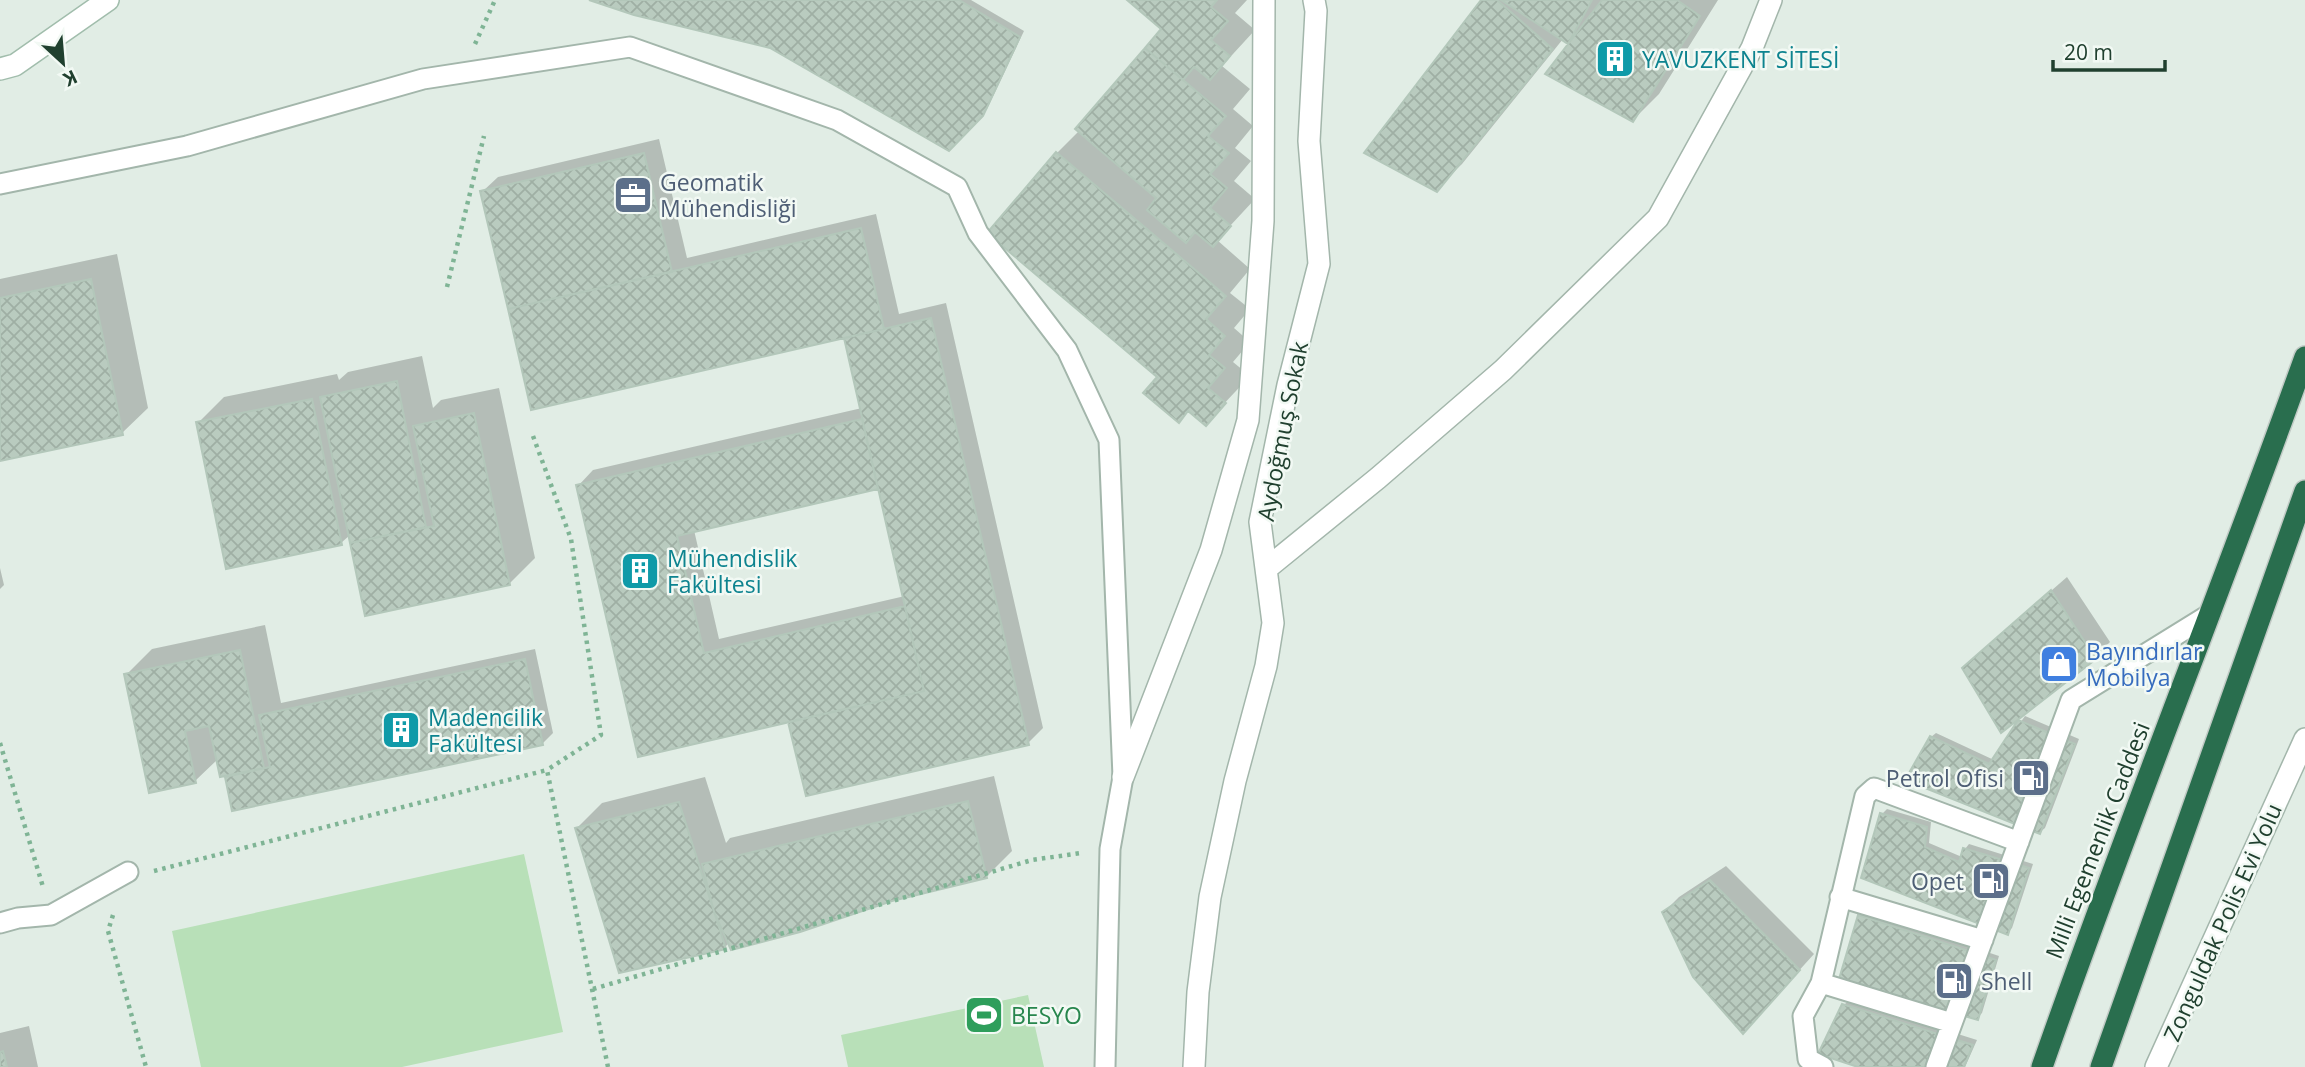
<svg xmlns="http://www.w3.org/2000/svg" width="2305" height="1067" viewBox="0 0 2305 1067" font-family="'Open Sans',sans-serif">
<defs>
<pattern id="building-cross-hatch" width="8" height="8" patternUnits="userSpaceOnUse" patternTransform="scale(1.75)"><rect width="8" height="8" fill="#b9cbbf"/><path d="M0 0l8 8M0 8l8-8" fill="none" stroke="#9fafa4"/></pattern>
</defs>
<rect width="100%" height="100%" fill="#e1ede5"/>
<!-- pitch -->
<path fill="#b8e0b8" d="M524,854L563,1032L402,1067H201L172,931Z
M1028,995L1044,1067H848L841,1035Z"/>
<!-- shadow -->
<path fill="#0003" fill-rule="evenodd" d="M595,0H971L1024,31L987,109L948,148L770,46Z
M1130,0H1247L1235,13L1255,30L1222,66L1250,89L1233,109L1253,126L1235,148L1251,161L1234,181L1255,199L1217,240L1250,269L1230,293L1250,309L1234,328L1250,342L1233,362L1250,376L1205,424L1189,410L1179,421L1159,377L989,233L1057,153L1079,131L1163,29Z
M1483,0H1718L1659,94L1633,120L1571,44L1563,39L1462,164L1436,189Z
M659,139L687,258L876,214L899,314L946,303L1043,728L1028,743L790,720L639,755L578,486L593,470L862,408L845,336L532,408L482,192L498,177ZM880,487L905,596L719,639L694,530Z
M117,254L148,408L122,433L0,459V279Z
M422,356L433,408L441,400L499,388L535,558L509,584L366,614L350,535L341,543L198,423L224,397L337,374L339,380L348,372Z
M0,568L4,585L0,589Z
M2067,577L2110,642L2094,658L1980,653Z
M265,625L281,703L535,649L553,733L542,744L227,777L230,774L218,759L195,781L126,675L152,649Z
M2025,716L2079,739L2045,828L2040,832L1931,737L1936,733L1994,760Z
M994,776L1012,851L986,877L729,943L725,947L577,828L602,803L705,777L726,843L730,838Z
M1887,809L1931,822L1929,843L1962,857L1965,849L1969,844L2033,864L2012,928L2007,933L1882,814Z
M1726,866L1814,954L1758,1016L1664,912L1679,897Z
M1864,911L1999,956L1982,1013L1977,1018L1859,916Z
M1849,1000L1977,1040L1965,1067H1863L1844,1005Z
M29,1026L38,1067H0V1033Z"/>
<!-- building -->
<path fill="url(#building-cross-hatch)" stroke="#b3c7ba" stroke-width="2" d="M589,0H959L1020,37L983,116L949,151L770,48L634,15Z
M1127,0H1217L1211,7L1228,21L1211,40L1230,56L1210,80L1194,67L1183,80L1145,48L1161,29Z
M1481,0H1497L1553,49L1437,192L1364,153Z
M1501,0H1592L1568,44Z
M1602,0H1677L1700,16L1633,122L1545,74Z
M1145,48L1226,116L1208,136L1229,153L1210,174L1227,188L1210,208L1231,226L1213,247L1195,232L1186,243L1147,210L1156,198L1075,129Z
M1056,152L1226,296L1206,319L1225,336L1209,355L1225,368L1208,388L1226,403L1206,426L1188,411L1179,423L1143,393L1157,377L987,233Z
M644,153L672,272L508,309L480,191Z
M861,228L884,329L531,410L508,309Z
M91,279L123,435L0,461V298Z
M931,318L1029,745L806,796L788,722L924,691L844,338Z
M397,381L426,527L350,543L320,397Z
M312,399L342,545L226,569L196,422Z
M474,413L510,585L365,616L350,543L434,526L413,426Z
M862,419L878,489L677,536L704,653L905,606L924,691L638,757L576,485Z
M2051,590L2096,659L2001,733L1962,668Z
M240,650L264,768L220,777L209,726L185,731L196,783L149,793L124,674Z
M525,659L543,745L232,811L225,777L270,767L259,715Z
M2018,720L2075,744L2040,834L1905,780L1930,736L1989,764Z
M968,801L987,878L892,901L800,932L731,950L714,912L702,864Z
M679,802L726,949L619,973L575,828Z
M1880,813L1927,827L1925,847L1959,862L1963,848L2029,868L2008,935L1861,878Z
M1710,880L1800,970L1743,1034L1693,977L1662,912Z
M1858,915L1996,960L1978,1020L1839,979Z
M1842,1004L1973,1045L1964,1067H1858L1818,1054Z
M3,1051L7,1067H0V1052Z"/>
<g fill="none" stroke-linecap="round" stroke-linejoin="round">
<!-- lane casing -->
<g stroke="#a3b6ab" stroke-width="23">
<path id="lane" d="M0,184L187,146L423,79L630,47L837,120L957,187L978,233L1067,350L1109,440L1123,777L1110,849L1105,1067
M1840,897L1983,940
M0,923L18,918L51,915L128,872
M1821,983L1952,1023
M1823,1067L1808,1059L1803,1016L1821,983L1865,796L1874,788L2019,842
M1936,1067L2071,700L2210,614"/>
</g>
<!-- street casing -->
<g stroke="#a3b6ab" stroke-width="24">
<path id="street" d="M1266,569L1378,478L1503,370L1658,218L1752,48L1771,0
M1123,777L1211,550L1248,420L1263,221L1264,0
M1194,1067L1198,992L1210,897L1235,781L1266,666L1273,623L1260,522L1288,385L1319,264L1309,141L1316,11L1314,0
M2156,1067L2305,739"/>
</g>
<!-- secondary casing -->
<g stroke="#a1bdac" stroke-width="24">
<path id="secondary" d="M0,69L15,65L108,0"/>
</g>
<!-- highway casing -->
<g stroke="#c1cac5" stroke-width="24">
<path id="highway" d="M2042,1067C2125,829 2220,594 2305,357
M2101,1067L2305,491"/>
</g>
<!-- path -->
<path stroke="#7fb495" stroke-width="4.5" stroke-dasharray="3.5 5" stroke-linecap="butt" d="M475,44L495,0
M447,287L484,136
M533,436L571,539L601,735L547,770
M0,743L43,887
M154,871L547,770L608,1067
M113,915L108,931L146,1067
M593,989L1032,860L1081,853"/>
<!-- lane -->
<use href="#lane" stroke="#fff" stroke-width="19"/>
<!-- street -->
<use href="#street" stroke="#fff" stroke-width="21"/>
<!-- secondary -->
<use href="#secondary" stroke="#fff" stroke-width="21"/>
<!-- highway -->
<use href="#highway" stroke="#296e4e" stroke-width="21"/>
</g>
<!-- icons -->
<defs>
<g id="building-square" transform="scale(2.0125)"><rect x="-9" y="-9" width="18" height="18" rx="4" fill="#0f9aa8" stroke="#f2f9f4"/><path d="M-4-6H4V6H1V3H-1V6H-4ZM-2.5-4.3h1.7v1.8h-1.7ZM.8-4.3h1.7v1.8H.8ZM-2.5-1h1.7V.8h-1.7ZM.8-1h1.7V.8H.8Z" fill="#fff"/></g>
<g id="office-square" transform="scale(2.0125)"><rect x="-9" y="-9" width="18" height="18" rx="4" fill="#5c6f8a" stroke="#f2f9f4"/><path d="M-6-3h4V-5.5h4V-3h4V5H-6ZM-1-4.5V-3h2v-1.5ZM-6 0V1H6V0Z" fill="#fff"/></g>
<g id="shop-square" transform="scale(2.0125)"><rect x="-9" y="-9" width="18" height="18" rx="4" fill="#3f7fe0" stroke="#f2f9f4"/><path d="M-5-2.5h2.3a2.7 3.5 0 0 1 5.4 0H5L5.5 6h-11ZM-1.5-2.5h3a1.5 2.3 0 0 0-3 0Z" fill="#fff"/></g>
<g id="fuel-square" transform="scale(2.0125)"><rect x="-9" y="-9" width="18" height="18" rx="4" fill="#5c6f8a" stroke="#f2f9f4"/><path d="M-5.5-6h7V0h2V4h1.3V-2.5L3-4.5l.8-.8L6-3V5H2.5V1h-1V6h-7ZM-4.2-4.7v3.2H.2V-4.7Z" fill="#fff"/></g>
<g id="stadium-square" transform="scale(2.0125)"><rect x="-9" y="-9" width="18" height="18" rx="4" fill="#2e9e5b" stroke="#f2f9f4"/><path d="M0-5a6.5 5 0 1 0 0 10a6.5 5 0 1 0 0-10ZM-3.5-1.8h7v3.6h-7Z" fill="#fff"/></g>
</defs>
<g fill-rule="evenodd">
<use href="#building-square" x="1615" y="59"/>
<use href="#office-square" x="633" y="195"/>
<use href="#building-square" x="640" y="571"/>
<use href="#shop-square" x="2059" y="664"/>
<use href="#building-square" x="401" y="730"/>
<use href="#fuel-square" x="2031" y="778"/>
<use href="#fuel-square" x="1991" y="881"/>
<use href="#fuel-square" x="1954" y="981"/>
<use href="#stadium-square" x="984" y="1015"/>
</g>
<g text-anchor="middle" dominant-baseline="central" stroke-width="5" stroke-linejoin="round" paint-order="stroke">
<!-- culture labels -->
<g font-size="23" fill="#0d838f" stroke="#f2f9f4" text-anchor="start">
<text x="1642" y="59">YAVUZKENT SİTESİ</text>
<text x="667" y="558">Mühendislik<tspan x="667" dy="26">Fakültesi</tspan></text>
<text x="428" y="717">Madencilik<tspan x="428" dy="26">Fakültesi</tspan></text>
</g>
<!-- service labels -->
<g font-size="23" fill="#4e5e75" stroke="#f2f9f4" text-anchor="start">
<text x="660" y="182">Geomatik<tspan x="660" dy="26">Mühendisliği</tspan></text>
<text x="2004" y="778" text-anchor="end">Petrol Ofisi</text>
<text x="1964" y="881" text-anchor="end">Opet</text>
<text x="1981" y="981">Shell</text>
</g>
<!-- street labels -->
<g font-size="23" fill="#20402f" stroke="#f2f9f4">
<text transform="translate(1282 431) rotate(-79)">Aydoğmuş Sokak</text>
<text transform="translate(2097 840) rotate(-69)">Milli Egemenlik Caddesi</text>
<text transform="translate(2222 922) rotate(-66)">Zonguldak Polis Evi Yolu</text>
</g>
<!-- shop labels -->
<g font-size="23" fill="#366cbe" stroke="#f2f9f4" text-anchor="start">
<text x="2086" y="651">Bayındırlar<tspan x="2086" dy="26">Mobilya</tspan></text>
</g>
<!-- leisure labels -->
<g font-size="23" fill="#27864d" stroke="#f2f9f4" text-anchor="start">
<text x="1011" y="1015">BESYO</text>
</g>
</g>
<!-- north arrow -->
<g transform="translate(63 63) rotate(154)" stroke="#f2f9f4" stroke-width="5" paint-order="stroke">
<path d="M0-5L12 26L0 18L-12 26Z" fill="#20402f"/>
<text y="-10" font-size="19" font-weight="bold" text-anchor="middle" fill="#20402f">K</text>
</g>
<!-- scale -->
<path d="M2053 60v10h112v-10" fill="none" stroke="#20402f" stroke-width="3.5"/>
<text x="2064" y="60" font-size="21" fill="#20402f" stroke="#f2f9f4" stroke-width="5" paint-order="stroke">20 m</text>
</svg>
